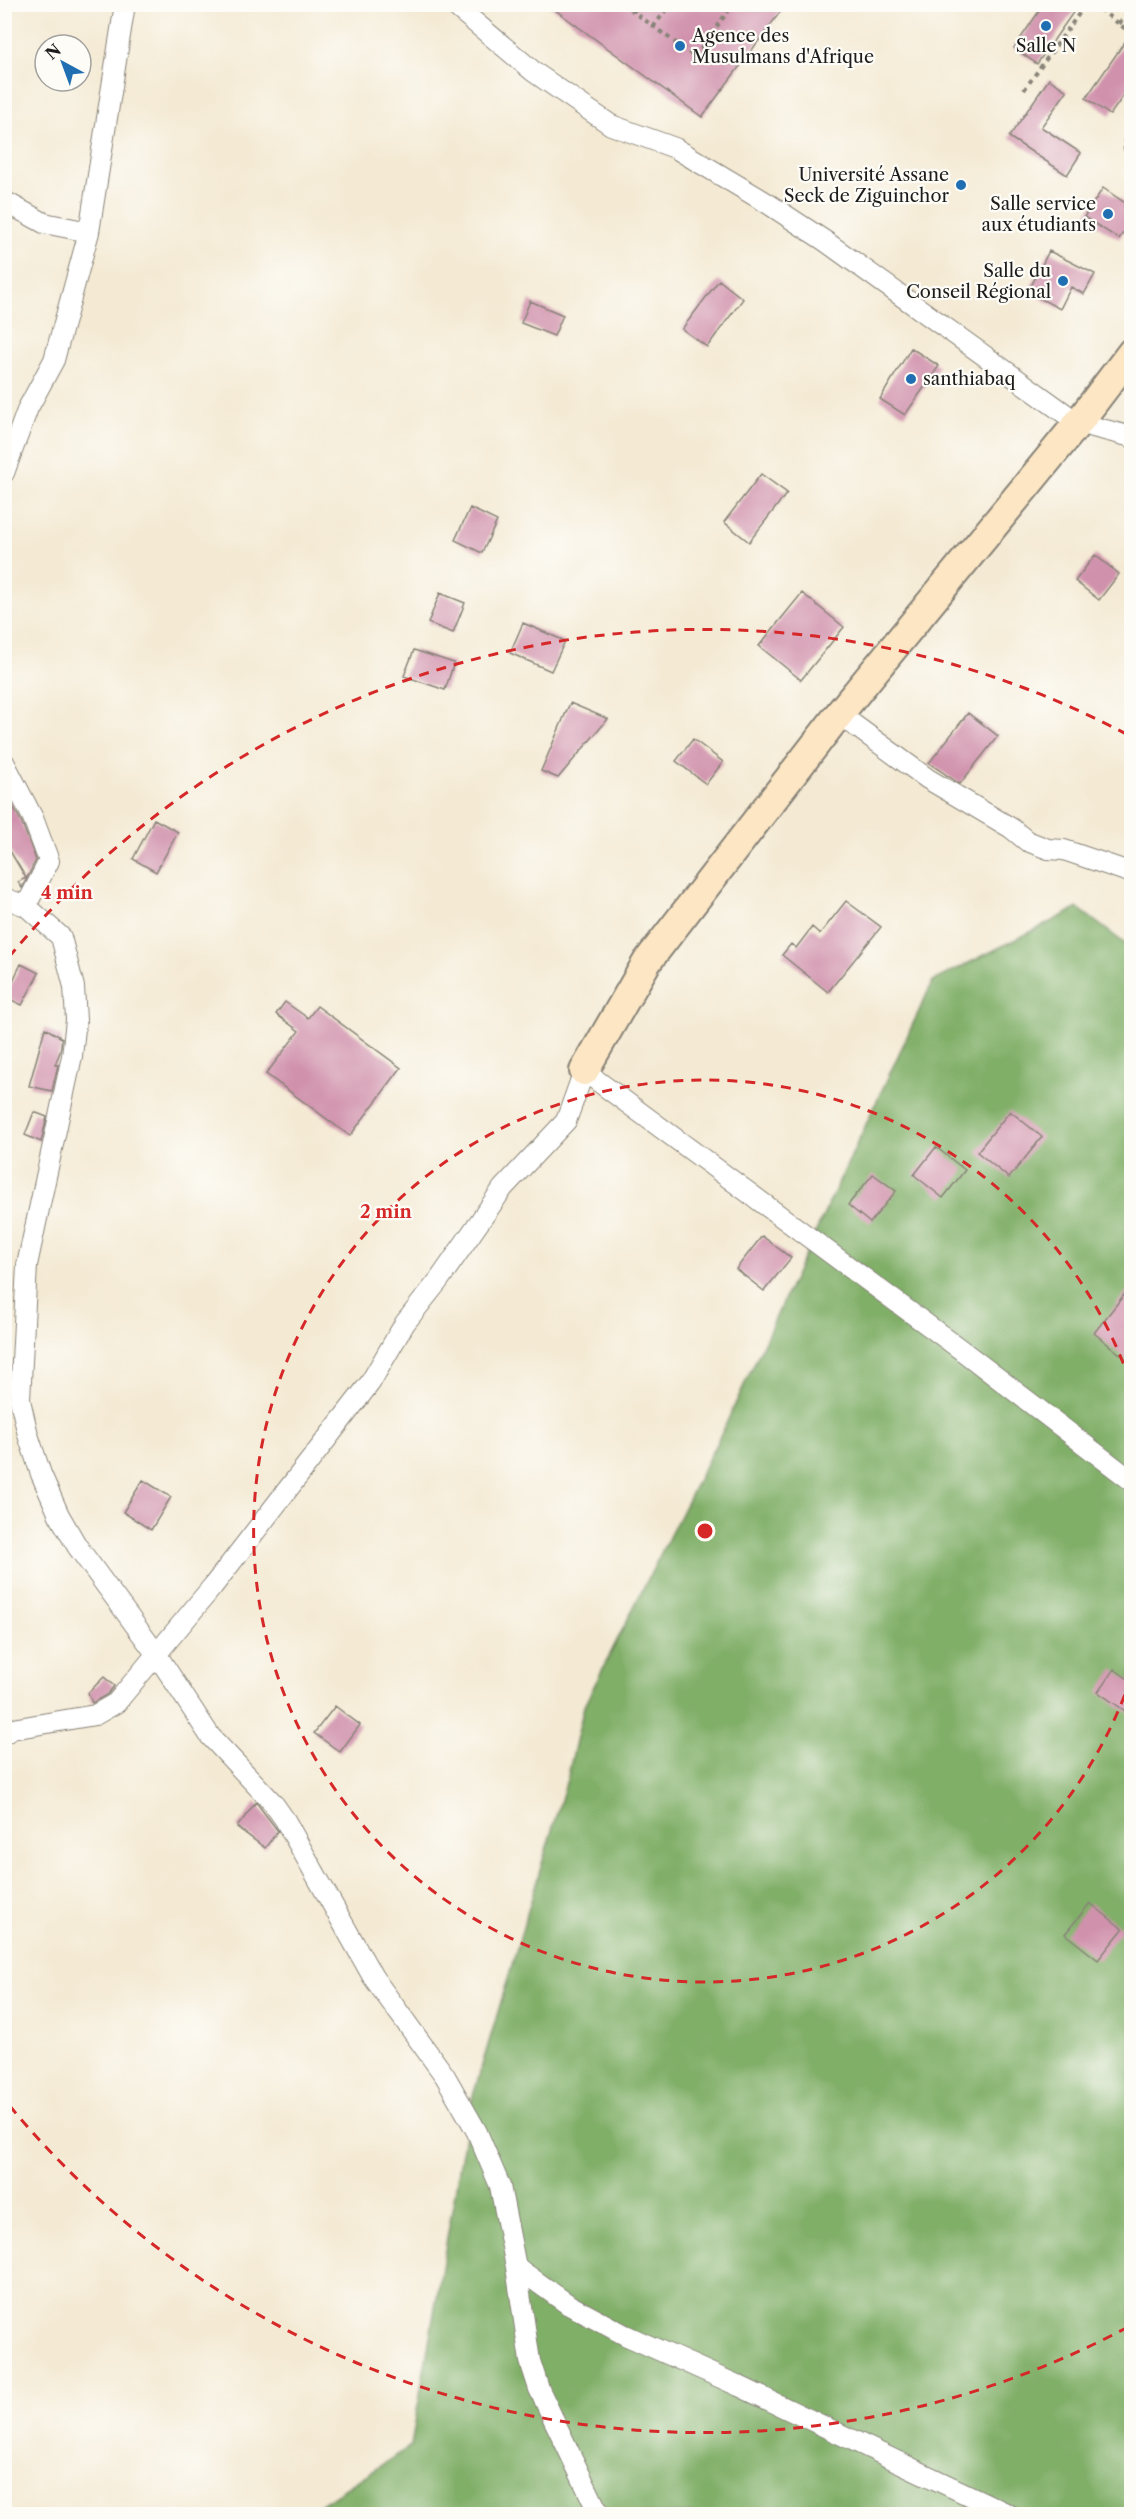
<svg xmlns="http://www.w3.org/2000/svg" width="1136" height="2519" viewBox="0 0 1136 2519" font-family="'Libre Caslon Text',serif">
<rect width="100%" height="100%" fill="#fdfcf7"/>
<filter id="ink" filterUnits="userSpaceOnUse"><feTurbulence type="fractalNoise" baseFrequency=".0167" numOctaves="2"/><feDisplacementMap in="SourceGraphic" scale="12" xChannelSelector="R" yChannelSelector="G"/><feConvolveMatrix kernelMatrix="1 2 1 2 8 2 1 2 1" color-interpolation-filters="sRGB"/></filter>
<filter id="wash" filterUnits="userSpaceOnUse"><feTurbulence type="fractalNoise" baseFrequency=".008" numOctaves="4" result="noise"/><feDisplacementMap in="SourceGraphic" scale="24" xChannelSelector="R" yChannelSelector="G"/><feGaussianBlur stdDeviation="1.35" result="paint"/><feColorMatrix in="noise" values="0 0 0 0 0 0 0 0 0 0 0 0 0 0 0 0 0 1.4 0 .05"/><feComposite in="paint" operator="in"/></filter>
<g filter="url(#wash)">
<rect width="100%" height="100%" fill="#f4ead4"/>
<!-- forest -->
<path fill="#80af68" stroke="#4e6642" stroke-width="1.5" d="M1078,908L1132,949L1131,2514H306L411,2446L470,2106L568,1776L584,1706L725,1426L933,981Z"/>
<g id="blocks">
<!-- building -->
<path fill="#d091ac" d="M547,4H786L702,117Z
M1044,4H1079L1037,64L1014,48Z
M1131,33V85L1110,115L1086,98Z
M1049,79L1067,91L1041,127L1081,153L1067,175L1009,137Z
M1103,188L1131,207V221L1119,239L1084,217Z
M1049,251L1095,274L1084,294L1071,287L1060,309L1028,292Z
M719,280L743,299L707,347L682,329Z
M530,301L563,315L554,336L521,323Z
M911,348L939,366L905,415L880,399Z
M761,474L787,493L749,542L724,522Z
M470,508L497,521L482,553L455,540Z
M1095,555L1119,574L1099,600L1075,581Z
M440,593L465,603L453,633L428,623Z
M802,593L844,627L801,680L759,646Z
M523,623L565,641L551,671L510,653Z
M414,650L454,663L445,690L404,676Z
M570,703L608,719L558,778L541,771Z
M968,713L998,736L960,784L929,763Z
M693,739L723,762L706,784L676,761Z
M10,801L22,823L36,860L22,888L18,882L26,878L4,841V805Z
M154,819L178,832L156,872L133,859Z
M846,901L881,927L828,992L782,955L791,944L796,948L812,927L820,934Z
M21,964L39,973L22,1005L5,997Z
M285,1002L308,1018L317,1006L401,1068L350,1136L266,1074L299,1031L276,1014Z
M45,1028L62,1038L60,1052L55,1065H58L52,1091L29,1086Z
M1010,1111L1042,1137L1009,1178L977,1152Z
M34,1112L47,1117L41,1142L25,1135Z
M936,1147L965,1170L943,1198L914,1175Z
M873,1174L896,1191L870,1223L848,1205Z
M762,1236L791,1258L764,1291L736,1269Z
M1131,1286V1363L1094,1333Z
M143,1480L171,1497L151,1530L123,1512Z
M1114,1669L1131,1681V1715L1098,1692Z
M104,1677L114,1686L108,1694L92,1703L88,1693Z
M335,1706L360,1725L340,1752L314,1733Z
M256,1802L278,1831L265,1848L237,1827Z
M1090,1903L1123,1929L1098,1960L1065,1934Z"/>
</g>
</g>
<g filter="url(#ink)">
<use href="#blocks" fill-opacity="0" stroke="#888378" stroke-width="1.5"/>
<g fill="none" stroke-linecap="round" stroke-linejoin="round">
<!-- street casing -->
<g stroke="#888378" stroke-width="22">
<path id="street" d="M453,4L534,72L586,108L611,125L675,148L767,203L825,241L1078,423L1132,437
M4,201L44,223L89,232
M4,473L28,408L54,360L89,232L125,4
M839,714L928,779L1011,828L1027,841L1048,849L1064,850L1132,873
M4,762L33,818L49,861L26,906L61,937L74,987L76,1020L72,1056L27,1265L20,1400L28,1435L41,1474L59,1515L77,1546L157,1655L210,1736L273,1803L285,1820L373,1977L445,2076L477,2132L500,2186L516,2267L530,2361L539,2389L599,2514
M4,898L26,906
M4,1734L12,1729L95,1715L116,1703L213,1586L370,1383L405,1323L439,1280L503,1188L566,1121L584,1071L960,1349L1132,1481
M516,2267L569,2305L625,2335L739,2386L1008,2514"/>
</g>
<!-- secondary casing -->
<g stroke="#888378" stroke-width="32">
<path id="secondary" d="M584,1071L647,962L839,714L1078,423L1132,352"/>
</g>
<!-- path -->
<path stroke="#888378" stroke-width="4" stroke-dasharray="4.5 4.5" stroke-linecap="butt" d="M623,4L695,57L733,4
M1093,4L1132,34
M633,12L639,4
M1119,24L1132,8
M653,27L671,4
M1024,90L1086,4
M1132,121L1124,145L1132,176"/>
<!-- street -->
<use href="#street" stroke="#fff" stroke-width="20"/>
<!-- secondary -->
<use href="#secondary" stroke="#fce6c4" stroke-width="28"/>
</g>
</g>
<!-- distance rings -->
<g fill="none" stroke="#d62828" stroke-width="3" stroke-dasharray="10 8">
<path d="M1131 1678A451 451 0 1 1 1131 1384"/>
<path d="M1128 2327A902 902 0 0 1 9 2105M9 957A902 902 0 0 1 1128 735"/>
</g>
<!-- markers -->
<g fill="#1f6fb2" stroke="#fdfcf7" stroke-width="2">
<circle cx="1046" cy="26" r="6"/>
<circle cx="680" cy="46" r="6"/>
<circle cx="961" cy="185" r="6"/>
<circle cx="1108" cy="214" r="6"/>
<circle cx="1063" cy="281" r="6"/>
<circle cx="911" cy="379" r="6"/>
</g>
<g text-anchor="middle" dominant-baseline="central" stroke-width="4.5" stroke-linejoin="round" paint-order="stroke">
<!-- poi labels -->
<g font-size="18" fill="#1c1c1c" stroke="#fdfcf7" text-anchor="end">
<text x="692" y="36" text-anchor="start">Agence des<tspan x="692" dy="21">Musulmans d'Afrique</tspan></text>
<text x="1046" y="46" text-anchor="middle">Salle N</text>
<text x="949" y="175">Université Assane<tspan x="949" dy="21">Seck de Ziguinchor</tspan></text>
<text x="1096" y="204">Salle service<tspan x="1096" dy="21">aux étudiants</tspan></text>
<text x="1051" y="271">Salle du<tspan x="1051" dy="21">Conseil Régional</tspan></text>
<text x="923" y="379" text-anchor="start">santhiabaq</text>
</g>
</g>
<circle cx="705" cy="1531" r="9" fill="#d62828" stroke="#fdfcf7" stroke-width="3"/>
<g font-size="18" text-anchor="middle" font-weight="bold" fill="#d62828" stroke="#fdfcf7" stroke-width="4.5" stroke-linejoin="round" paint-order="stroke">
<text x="67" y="899">4 min</text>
<text x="386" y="1218">2 min</text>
</g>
<!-- margin -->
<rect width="1136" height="2519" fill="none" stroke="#fdfcf7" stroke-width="24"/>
<!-- north arrow -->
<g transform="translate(63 63) rotate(319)"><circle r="28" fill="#fdfcf7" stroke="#a3a29f" stroke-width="1.5"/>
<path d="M0-4.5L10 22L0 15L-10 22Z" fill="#1f6fb2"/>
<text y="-9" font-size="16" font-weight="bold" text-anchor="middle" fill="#1c1c1c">N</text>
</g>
</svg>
